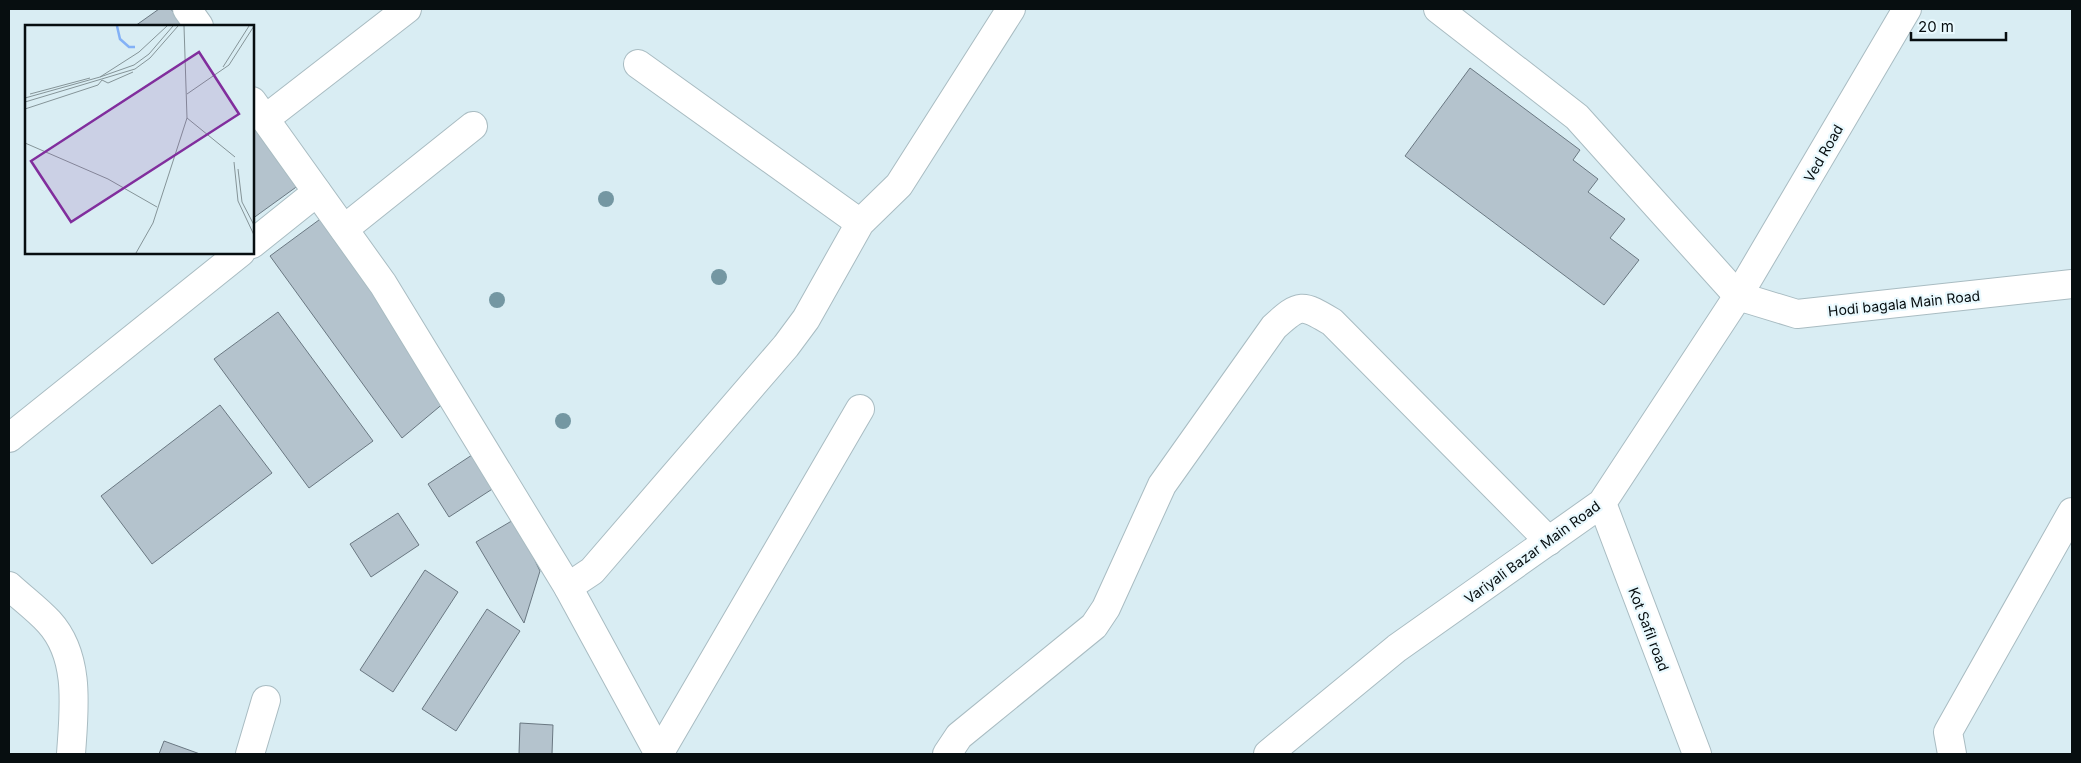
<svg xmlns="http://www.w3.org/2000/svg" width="2081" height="763" viewBox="0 0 2081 763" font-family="Inter,sans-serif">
<rect width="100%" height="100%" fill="#d9edf3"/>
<!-- building -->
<path fill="#b4c3cd" stroke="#6a7882" d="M159,9H171L184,26H135Z
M1470,68L1580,150L1573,160L1598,179L1588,192L1625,219L1610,238L1639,260L1604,305L1405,156Z
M252,121L299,185L252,219Z
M323,217L445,402L402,438L270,256Z
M278,312L373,441L309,488L214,359Z
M220,405L272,473L152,564L101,496Z
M475,453L497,486L449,517L428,484Z
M398,513L419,545L371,577L350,544Z
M515,519L540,571L524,623L476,542Z
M425,570L458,592L393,692L360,670Z
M487,609L520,631L456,731L422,709Z
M520,723L553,725L552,754H519Z
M164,741L200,754H159Z"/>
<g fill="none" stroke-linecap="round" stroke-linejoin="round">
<!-- street casing -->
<g stroke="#a9bcc2" stroke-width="30">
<path id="street" d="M1438,9L1577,117L1738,296
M638,64L860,223
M265,119L407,9
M344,229L473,126
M252,244L317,192
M9,438L241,252
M9,586C22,598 37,609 49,622C81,657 74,710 71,754
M568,587L592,571L786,346L806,319L860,223L899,185L1011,9
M250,754L266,700
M659,754L860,409
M947,754L959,736L1094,626L1106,608L1162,485L1274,327C1300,303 1302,304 1332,322L1549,541
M1952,754L1948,732L2072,512"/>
</g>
<!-- secondary casing -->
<g stroke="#a9bcc2" stroke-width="30">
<path id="secondary" d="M187,9L199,26
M252,101L383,284L568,587L659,754
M1738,296L1797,314L2072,284
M1602,503L1697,754
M1268,754L1397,648L1602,503L1738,296L1907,9"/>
</g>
<!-- street -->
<use href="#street" stroke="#fff" stroke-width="28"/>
<!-- secondary -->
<use href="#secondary" stroke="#fff" stroke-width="28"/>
</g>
<!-- trees -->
<g fill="#7497a2">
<circle cx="606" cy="199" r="8"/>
<circle cx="719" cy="277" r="8"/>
<circle cx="497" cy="300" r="8"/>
<circle cx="563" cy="421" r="8"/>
</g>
<g text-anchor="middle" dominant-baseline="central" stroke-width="4.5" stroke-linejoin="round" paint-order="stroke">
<!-- street labels -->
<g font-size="14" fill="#070e10" stroke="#e9f9fe">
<text transform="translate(1823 153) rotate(-60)">Ved Road</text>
<text transform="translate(1904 303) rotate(-6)">Hodi bagala Main Road</text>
<text transform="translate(1532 552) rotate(-36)">Variyali Bazar Main Road</text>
<text transform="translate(1649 629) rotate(69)">Kot Safil road</text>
</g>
</g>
<!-- overview -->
<g transform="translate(25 25)">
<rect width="229" height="229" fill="#d9edf3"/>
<path fill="none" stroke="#83b1f6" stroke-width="2.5" d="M92,1L95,14L104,22H110"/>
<path fill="none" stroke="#859498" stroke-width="1" d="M198,42L224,1M75,52L109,40L124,29L148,1M77,55L83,58L108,47M5,69L65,53M162,69L204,40L229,1M0,73L75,52L114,27L142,1M0,77L110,44L125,33L153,1M0,84L73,60L77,55M162,93L210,132M0,118L83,154L132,182M209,137L213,176L229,210M213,144L217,177L229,200M111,228L128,198L162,93L159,1"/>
<path fill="#812e9d" fill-opacity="0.15" stroke="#812e9d" stroke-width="2.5" d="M174,27L214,89L46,197L6,136Z"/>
<rect width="229" height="229" fill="none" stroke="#070e10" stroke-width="2.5"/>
</g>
<!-- border -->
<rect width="2081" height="763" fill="none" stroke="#070e10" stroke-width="20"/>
<!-- scale -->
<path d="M1911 32v8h95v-8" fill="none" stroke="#070e10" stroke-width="2.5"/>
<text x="1918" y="32" font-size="15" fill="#070e10" stroke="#e9f9fe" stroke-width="4" paint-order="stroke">20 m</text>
</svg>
